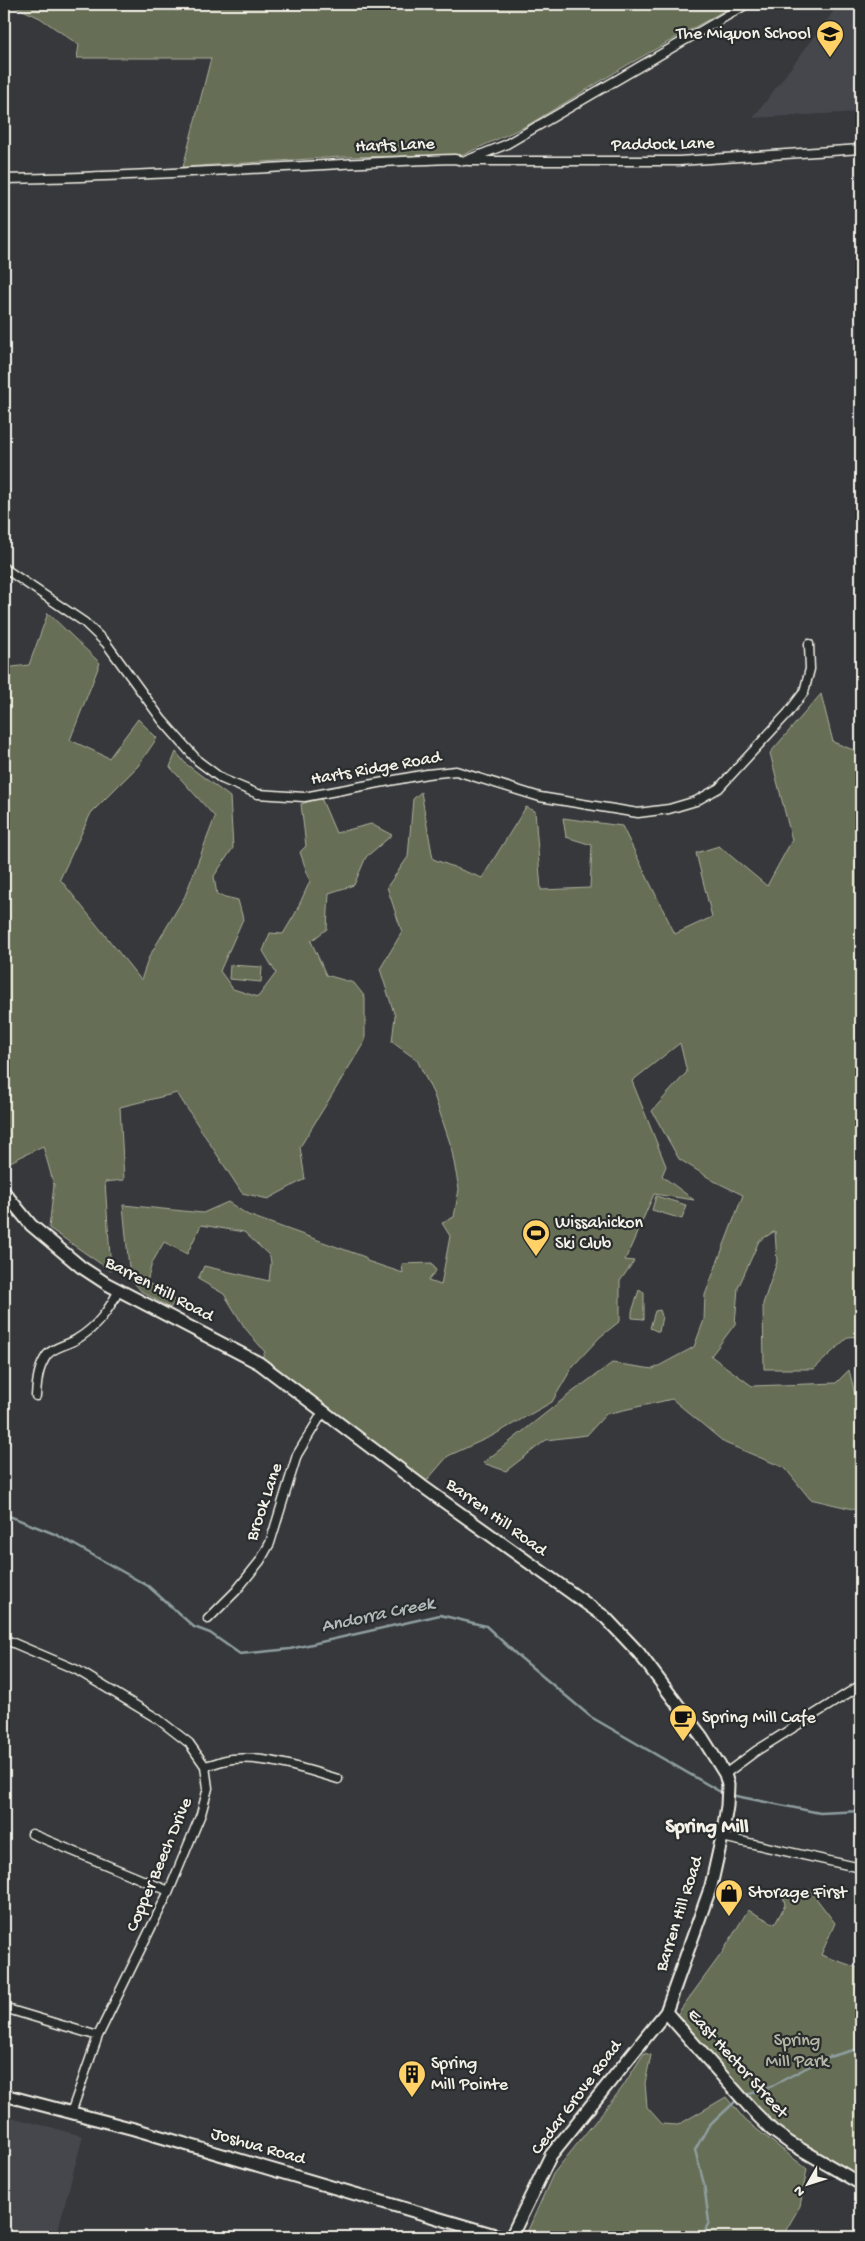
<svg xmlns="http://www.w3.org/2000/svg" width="865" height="2241" viewBox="0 0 865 2241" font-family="'Gochi Hand',sans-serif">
<rect width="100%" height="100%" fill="#36383c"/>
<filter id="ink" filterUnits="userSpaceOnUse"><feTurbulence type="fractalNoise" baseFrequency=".02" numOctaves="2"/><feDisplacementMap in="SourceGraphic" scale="10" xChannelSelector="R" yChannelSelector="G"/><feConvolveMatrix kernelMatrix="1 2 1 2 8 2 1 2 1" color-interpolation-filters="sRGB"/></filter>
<g filter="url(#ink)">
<!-- built -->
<path fill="#45464d" d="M839,4H861V112L753,118Z
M4,2115L83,2136L56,2237H4Z"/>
<!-- green -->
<path fill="#666e54" stroke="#adb09e" d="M10,4H736L629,64L528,125L463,155L341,157L183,167L211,58H77L79,45L40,18Z
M48,613L100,663L70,740L109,758L138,719L157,738L138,766L91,813L60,879L141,980L149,957L185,896L215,817L170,767L176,752L186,764L230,797L233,848L214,876L217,895L238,900L243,919L220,971L233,989L258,997L276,973L263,951L270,933L283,934L295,914L310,881L300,852L306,846L301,804L321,798L336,833L371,824L392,835L366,857L354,885L329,893L327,929L311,941L326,975L354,983L365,997V1041L300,1147L305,1179L268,1199L242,1193L177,1093L120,1107L124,1180L105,1182L111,1271L49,1228L54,1185L43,1146L4,1165V1044L8,1013L4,1006V668L29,665Z
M821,694L833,742L861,753V1336L848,1337L814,1369H764L763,1304L777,1262L775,1231L759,1241L738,1288L735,1324L711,1356L752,1386L836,1383L849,1370L861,1418V1467L857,1510L810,1499L785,1468L725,1443L672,1399L606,1414L587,1435L546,1440L506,1471L483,1463L571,1393L612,1363L653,1369L694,1347L704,1320L705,1295L743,1195L714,1181L679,1159L652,1111L687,1072L680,1043L632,1081L666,1166L662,1176L694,1200L654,1194L625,1260L634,1261L620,1281V1321L600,1337L573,1366L552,1402L492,1436L448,1456L422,1486L283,1377L262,1357L265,1352L245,1328L224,1294L198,1279L204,1266L269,1281L271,1263L270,1256L244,1232L201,1225L187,1254L164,1242L152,1263L147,1282L176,1301L170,1308L141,1291L130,1278L123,1205L203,1213L228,1202L248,1215L365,1257L367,1261L403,1273L402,1264L432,1263L436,1271L428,1281L441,1285L450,1236L442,1223L454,1217L459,1189L451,1146L434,1095L417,1060L392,1042L395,1016L380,969L402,932L387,887L408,857L413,799L421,792L433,859L482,878L526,807L535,811L541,890L590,888L592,845L566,837L563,818L622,826L675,934L712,917L696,853L719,846L767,886L792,840L770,753Z
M230,965L262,967L261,982L229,979Z
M656,1196L686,1205L682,1219L652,1210Z
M639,1290L644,1293V1319L632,1318V1312Z
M660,1310L662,1316L659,1332L650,1328L655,1311Z
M809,1889L835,1923L821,1955L861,1969V2177L842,2173L790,2143L673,2020L722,1953L748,1910L775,1924L785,1905L783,1895Z
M644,2053L651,2055L645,2083L647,2107L662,2124L678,2125L726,2097L745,2120L807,2169L800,2206L782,2237H525L553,2174L622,2088Z"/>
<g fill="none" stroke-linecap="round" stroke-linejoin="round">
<!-- stream -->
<path stroke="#8f9ea0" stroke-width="2.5" d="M4,1514L57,1535L148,1586L194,1627L210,1633L240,1654L290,1649L440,1615L486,1626L516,1654L591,1717L724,1794
M731,1795L820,1813L861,1811
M744,2096L772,2086L825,2058L861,2048
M702,2237L709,2222L704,2184L695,2150L708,2127L739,2098"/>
<!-- street casing -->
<g stroke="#f4f1e8" stroke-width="11">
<path id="street" d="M469,161H679L861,149
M4,179C154,177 304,164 454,159L465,161L505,145L747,4
M4,568L84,622L106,643L162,720L198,761L222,779L258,794L304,797L427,774L456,771L540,797L638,813L669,809L696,801L719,788L788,713L804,692L810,669L809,644
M36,1396C37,1381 38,1368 47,1355C53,1347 68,1345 77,1339C97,1327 108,1311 119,1290
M208,1619L236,1591L260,1561L270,1543L297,1455L323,1412
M4,1639L77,1670L158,1719L189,1743L205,1766L208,1788L201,1814L169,1891L98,2036L71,2113
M205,1766C214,1764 223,1760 232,1759C268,1756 304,1769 338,1779
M725,1774L756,1751L861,1685
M32,1834L169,1891
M722,1837L861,1868
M4,2008L98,2036"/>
</g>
<!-- secondary casing -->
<g stroke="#f4f1e8" stroke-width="15">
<path id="secondary" d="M4,1192L31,1225L81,1267L107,1284L259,1363L422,1486L605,1617L639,1653L702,1737L725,1774L728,1785L727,1806L722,1837L711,1886L666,2012L551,2155L511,2237
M666,2012L754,2112L772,2130L790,2143L861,2184
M4,2095L134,2129L502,2237"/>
</g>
<!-- street -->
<use href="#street" stroke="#2a2d2e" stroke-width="8"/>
<!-- secondary -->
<use href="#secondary" stroke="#2a2d2e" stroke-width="11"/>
</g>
</g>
<!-- icons -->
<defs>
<g id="school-pin" transform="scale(1.4375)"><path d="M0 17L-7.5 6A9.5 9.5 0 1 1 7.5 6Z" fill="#ffd166" stroke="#2a2d2e"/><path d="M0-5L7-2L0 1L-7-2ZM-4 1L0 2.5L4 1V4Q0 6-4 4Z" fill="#111"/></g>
<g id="stadium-pin" transform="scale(1.4375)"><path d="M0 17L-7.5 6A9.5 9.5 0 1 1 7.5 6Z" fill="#ffd166" stroke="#2a2d2e"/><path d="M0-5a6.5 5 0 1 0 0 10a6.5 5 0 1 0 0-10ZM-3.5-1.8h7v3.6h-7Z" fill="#111"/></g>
<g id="cafe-pin" transform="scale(1.4375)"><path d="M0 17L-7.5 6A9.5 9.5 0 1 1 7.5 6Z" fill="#ffd166" stroke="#2a2d2e"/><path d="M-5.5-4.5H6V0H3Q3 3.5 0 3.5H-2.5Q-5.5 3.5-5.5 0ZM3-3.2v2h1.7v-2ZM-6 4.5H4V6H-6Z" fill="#111"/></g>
<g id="shop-pin" transform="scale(1.4375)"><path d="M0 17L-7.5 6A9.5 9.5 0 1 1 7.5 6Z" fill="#ffd166" stroke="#2a2d2e"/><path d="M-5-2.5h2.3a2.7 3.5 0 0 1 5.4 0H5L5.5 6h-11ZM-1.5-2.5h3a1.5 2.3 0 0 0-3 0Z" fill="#111"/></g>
<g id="building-pin" transform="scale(1.4375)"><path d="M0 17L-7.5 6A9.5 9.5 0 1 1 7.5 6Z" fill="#ffd166" stroke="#2a2d2e"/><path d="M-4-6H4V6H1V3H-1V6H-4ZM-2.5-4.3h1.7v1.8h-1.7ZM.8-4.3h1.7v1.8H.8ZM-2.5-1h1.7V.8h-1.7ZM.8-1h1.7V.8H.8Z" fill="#111"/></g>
</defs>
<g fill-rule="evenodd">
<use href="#school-pin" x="830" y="34"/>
<use href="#stadium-pin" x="536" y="1233"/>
<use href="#cafe-pin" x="683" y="1718"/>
<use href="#shop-pin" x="729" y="1893"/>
<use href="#building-pin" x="412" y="2074"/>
</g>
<g text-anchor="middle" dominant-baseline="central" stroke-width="4.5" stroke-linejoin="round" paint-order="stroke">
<!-- poi labels -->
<g font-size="18" fill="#f4f1e8" stroke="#2a2d2e" text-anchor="start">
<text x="811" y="34" text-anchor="end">The Miquon School</text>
<text x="555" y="1223">Wissahickon<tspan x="555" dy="21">Ski Club</tspan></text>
<text x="702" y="1718">Spring Mill Cafe</text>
<text x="748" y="1893">Storage First</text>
<text x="431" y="2064">Spring<tspan x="431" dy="21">Mill Pointe</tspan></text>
</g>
<!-- street labels -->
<g font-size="18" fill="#f4f1e8" stroke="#2a2d2e">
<text transform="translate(663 145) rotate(-1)">Paddock Lane</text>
<text transform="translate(395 146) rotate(-2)">Harts Lane</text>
<text transform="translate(376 769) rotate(-10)">Harts Ridge Road</text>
<text transform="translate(159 1290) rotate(28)">Barren Hill Road</text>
<text transform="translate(265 1502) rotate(-71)">Brook Lane</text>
<text transform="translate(496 1518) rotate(36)">Barren Hill Road</text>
<text transform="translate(160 1865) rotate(-67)">Copper Beech Drive</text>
<text transform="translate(680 1914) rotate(-72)">Barren Hill Road</text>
<text transform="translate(737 2064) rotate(48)">East Hector Street</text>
<text transform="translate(577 2098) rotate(-53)">Cedar Grove Road</text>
<text transform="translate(258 2147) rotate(16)">Joshua Road</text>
</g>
<!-- park labels -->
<g font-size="18" fill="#b4b6a5" stroke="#2a2d2e">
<text x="797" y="2041">Spring<tspan x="797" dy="21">Mill Park</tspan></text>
</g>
<!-- water labels -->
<g font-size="19" font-style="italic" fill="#b1bab8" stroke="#2a2d2e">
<text transform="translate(378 1616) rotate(-12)">Andorra Creek</text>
</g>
<!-- quarter labels -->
<g font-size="20" font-weight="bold" fill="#f4f1e8" stroke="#2a2d2e">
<text x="707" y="1828">Spring Mill</text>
</g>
</g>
<!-- margin -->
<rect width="865" height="2241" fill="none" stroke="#2a2d2e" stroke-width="20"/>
<rect x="10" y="10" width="845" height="2221" fill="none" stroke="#f4f1e8" stroke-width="2" filter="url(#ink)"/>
<!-- north arrow -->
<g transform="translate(808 2184) rotate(231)" stroke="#2a2d2e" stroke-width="4" paint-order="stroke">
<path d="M0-4L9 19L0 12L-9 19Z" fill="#f4f1e8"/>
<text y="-8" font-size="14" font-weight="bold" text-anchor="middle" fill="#f4f1e8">N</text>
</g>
</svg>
